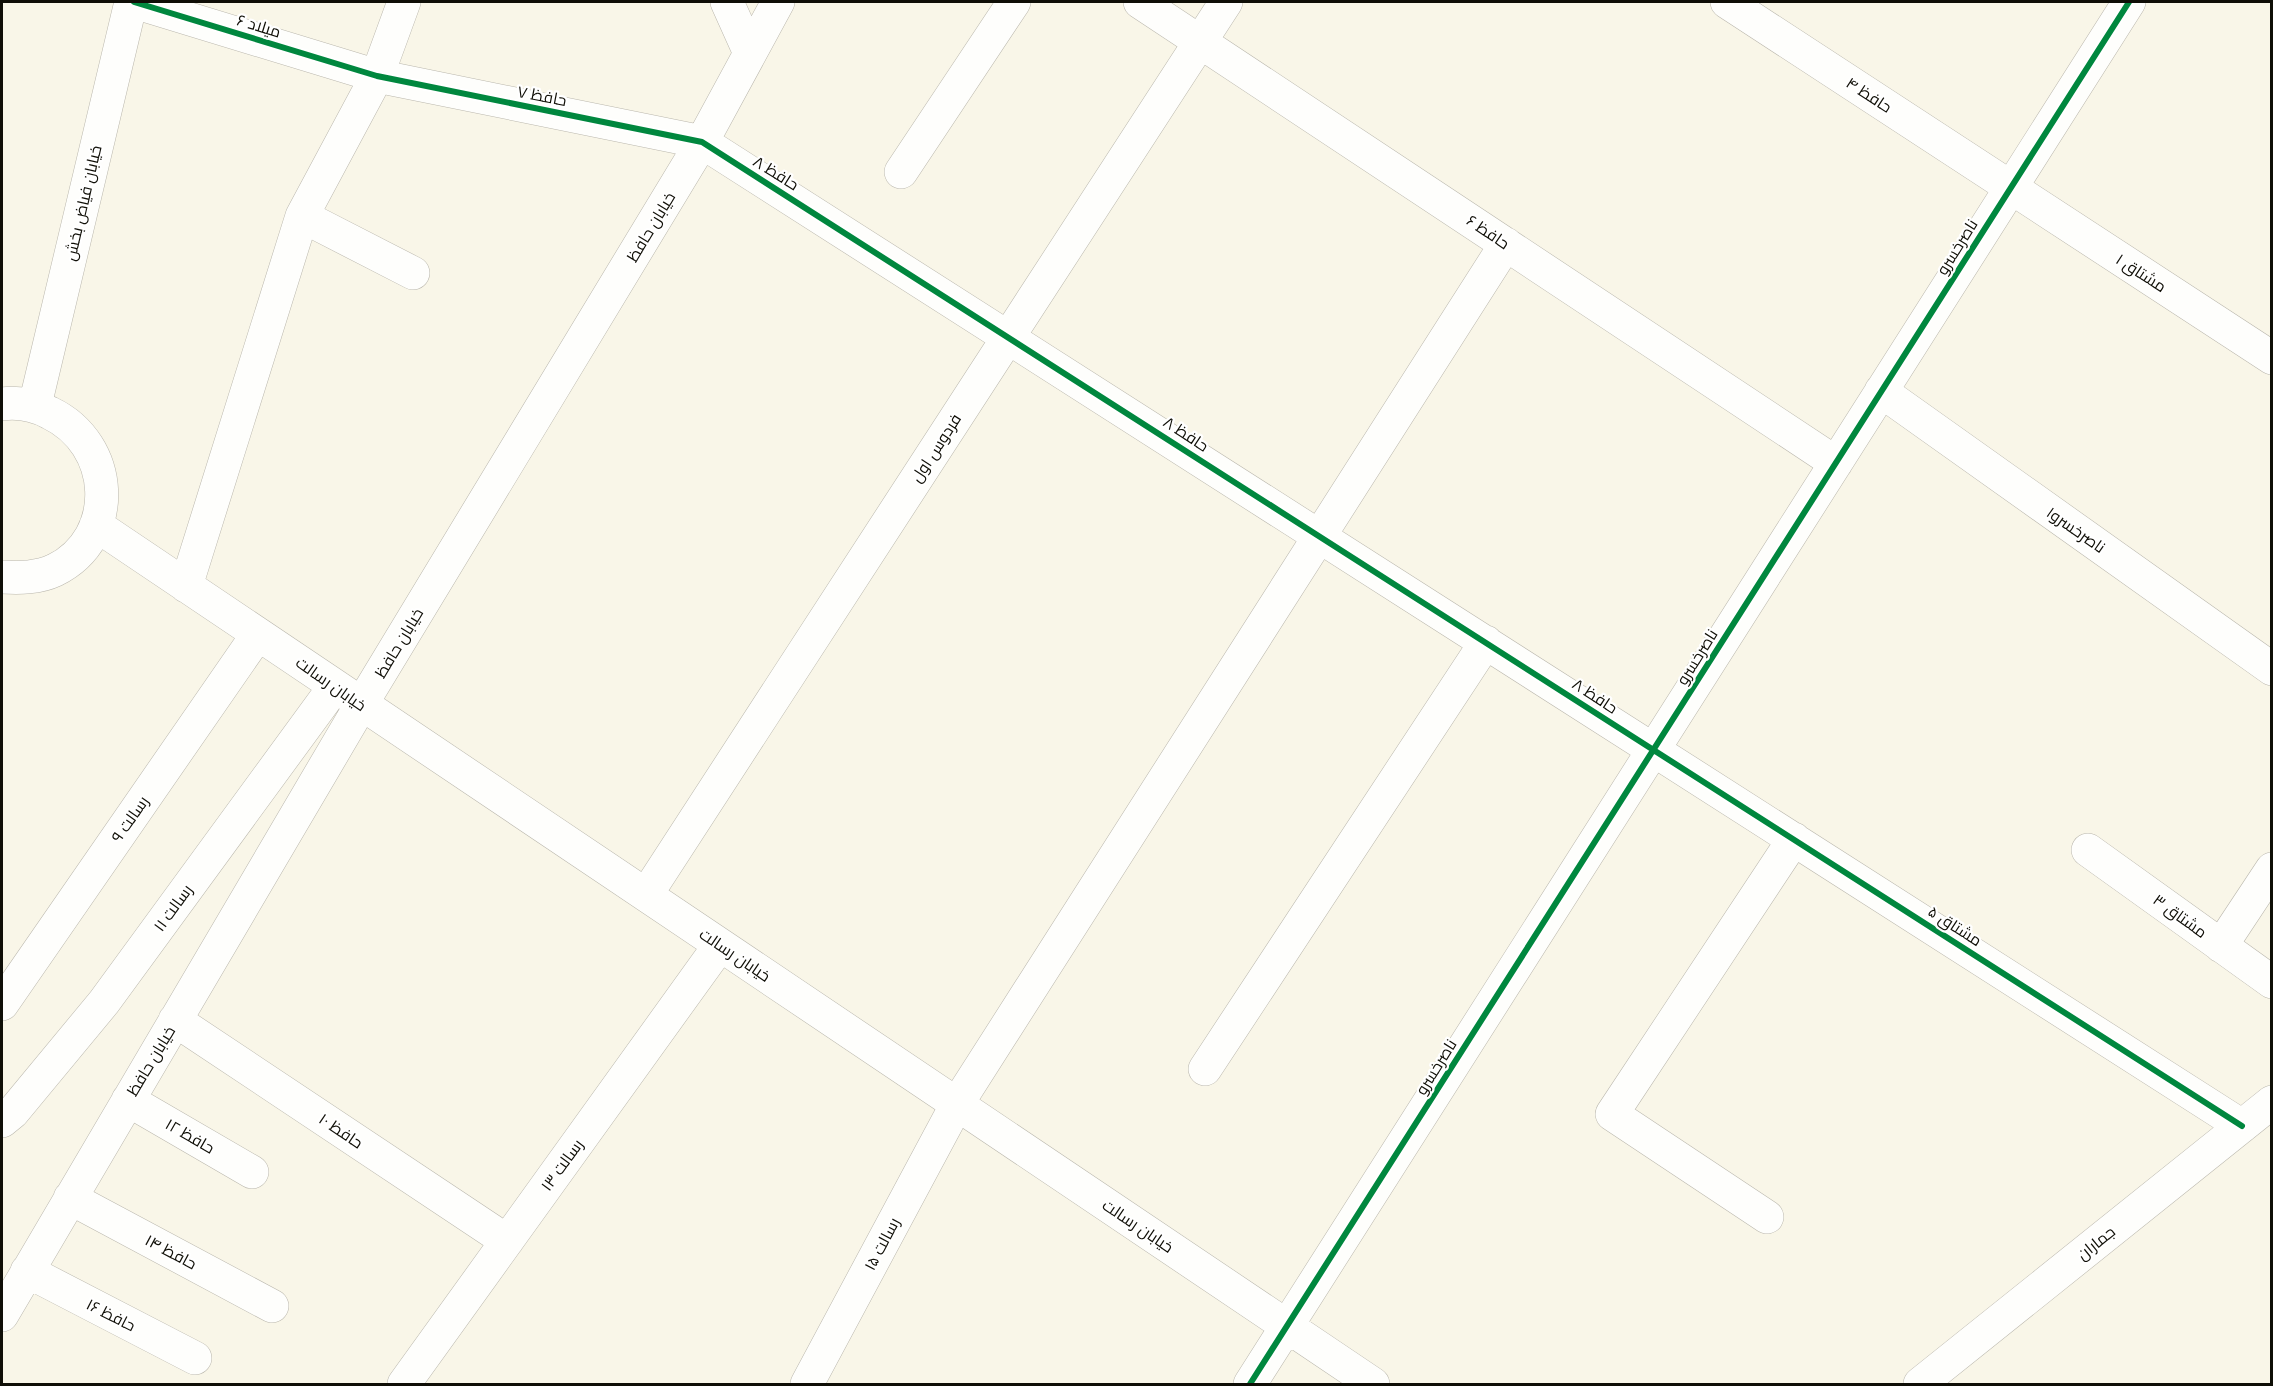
<svg xmlns="http://www.w3.org/2000/svg" width="2273" height="1386" viewBox="0 0 2273 1386" font-family="Roboto,Cairo,sans-serif">
<rect width="100%" height="100%" fill="#f9f6e8"/>
<g fill="none" stroke-linecap="round" stroke-linejoin="round">
<!-- minor casing -->
<g stroke="#bab7ad" stroke-width="34">
<path id="minor" d="M134,2L377,76L702,142L2242,1126
M727,2L749,51
M1140,2L1836,463
M1727,2L2272,358
M901,172L1014,2
M302,216L413,273
M1881,391L2272,669
M2,404C18,402 35,405 50,413C115,444 121,537 55,570C38,578 20,578 2,577
M35,405L131,2
M96,525L1373,1384
M186,586L302,216L377,76L404,2
M2088,850L2272,982
M646,895L1226,2
M2221,946L2272,869
M2,1004L258,634
M175,1020L507,1241
M1205,1069L1486,642
M128,1100L252,1172
M2,1121L13,1112L104,1002L335,686
M70,1198L272,1306
M1767,1217L1612,1114L1794,839
M27,1271L195,1358
M2,1315L361,705L702,142L778,2
M404,1384L720,945
M807,1384L957,1104L1506,244
M1250,1384L2129,2
M1920,1384L2272,1102"/>
</g>
<!-- minor -->
<use href="#minor" stroke="#fefefc" stroke-width="33"/>
<!-- cycleway casing -->
<g stroke="#fff" stroke-width="10">
<path id="cycleway" d="M134,2L377,76L702,142L2242,1126
M1250,1384L2129,2"/>
</g>
<!-- cycleway -->
<use href="#cycleway" stroke="#00873e" stroke-width="6"/>
</g>
<g text-anchor="middle" dominant-baseline="central" stroke-width="4.5" stroke-linejoin="round" paint-order="stroke">
<!-- street labels -->
<g font-size="16" fill="#0f0e06" stroke="#fff">
<text transform="translate(259 26) rotate(17)">میلاد ۶</text>
<text transform="translate(1869 95) rotate(33)">حافظ ۴</text>
<text transform="translate(542 96) rotate(11)">حافظ ۷</text>
<text transform="translate(776 173) rotate(32)">حافظ ۸</text>
<text transform="translate(83 203) rotate(-77)">خیابان فیاض بخش</text>
<text transform="translate(651 227) rotate(-59)">خیابان حافظ</text>
<text transform="translate(1488 232) rotate(34)">حافظ ۶</text>
<text transform="translate(1957 247) rotate(-58)">ناصرخسرو</text>
<text transform="translate(2141 273) rotate(33)">مشتاق ۱</text>
<text transform="translate(1186 434) rotate(33)">حافظ ۸</text>
<text transform="translate(936 448) rotate(-57)">فردوس اول</text>
<text transform="translate(2076 530) rotate(35)">ناصرخسرو۱</text>
<text transform="translate(399 643) rotate(-59)">خیابان حافظ</text>
<text transform="translate(1697 657) rotate(-58)">ناصرخسرو</text>
<text transform="translate(331 684) rotate(35)">خیابان رسالت</text>
<text transform="translate(1595 696) rotate(33)">حافظ ۸</text>
<text transform="translate(130 819) rotate(-55)">رسالت ۹</text>
<text transform="translate(173 908) rotate(-54)">رسالت ۱۱</text>
<text transform="translate(2180 916) rotate(36)">مشتاق ۳</text>
<text transform="translate(1955 926) rotate(33)">مشتاق ۵</text>
<text transform="translate(735 955) rotate(34)">خیابان رسالت</text>
<text transform="translate(151 1061) rotate(-59)">خیابان حافظ</text>
<text transform="translate(1436 1067) rotate(-58)">ناصرخسرو</text>
<text transform="translate(341 1131) rotate(34)">حافظ ۱۰</text>
<text transform="translate(190 1136) rotate(30)">حافظ ۱۲</text>
<text transform="translate(562 1165) rotate(-54)">رسالت ۱۳</text>
<text transform="translate(1138 1226) rotate(34)">خیابان رسالت</text>
<text transform="translate(2096 1243) rotate(-39)">جماران</text>
<text transform="translate(882 1244) rotate(-62)">رسالت ۱۵</text>
<text transform="translate(171 1252) rotate(28)">حافظ ۱۴</text>
<text transform="translate(111 1315) rotate(27)">حافظ ۱۶</text>
</g>
</g>
<!-- border -->
<rect width="2273" height="1386" fill="none" stroke="#0f0e06" stroke-width="6"/>
</svg>
